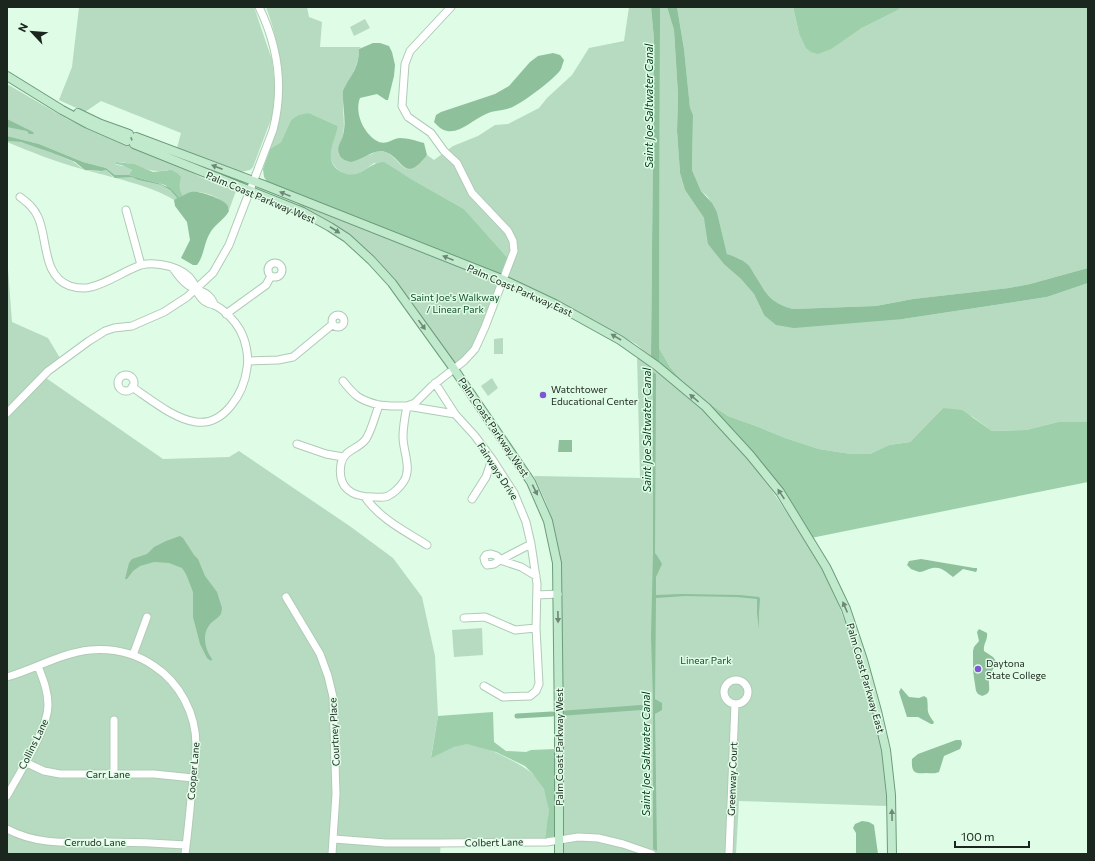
<svg xmlns="http://www.w3.org/2000/svg" width="1095" height="861" viewBox="0 0 1095 861" font-family="Commissioner,sans-serif">
<rect width="100%" height="100%" fill="#dffce6"/>
<!-- green -->
<path fill="#b7dbc0" d="M79,7H254L272,60L275,86L273,114L253,167L250,170L241,172L177,148L181,133L101,101L85,112L59,100L72,67Z
M266,7H307L309,17L322,22L320,47H361L359,49C359,67 351,74 345,90C340,101 346,121 343,134C342,142 337,147 339,155C348,155 359,157 368,155C372,155 375,151 379,151C402,151 401,189 427,155L434,160L453,146L478,136L495,125L508,124L539,108L547,98L572,75L589,48L624,41L629,7H651L654,39L651,357L636,344L606,328L509,277L514,265L464,209L402,174L374,163C368,167 360,175 352,175C341,175 329,164 330,153C331,143 336,135 338,126L309,113L291,120L281,142L270,149C273,140 277,131 279,122C286,83 280,44 266,7Z
M660,7H667L674,30L678,95L677,131L680,173L685,190L704,218L740,278L754,294L764,315L903,319L1047,297L1088,283V422H1058L1026,430L992,431L973,417L943,408L910,442L889,445L870,454H851L819,449L785,438L756,426L728,416L710,404L688,388L670,367L659,348Z
M677,7H793L799,33L860,29L898,10L901,7H1088V268L1030,284L1009,288L913,299L876,306L793,309L783,307L775,302L767,294L740,259L727,254L717,212L707,196L701,191L692,170L693,115L690,109L684,49Z
M365,19L370,28L354,36L350,27Z
M7,84L67,119L95,132L162,158L209,181L236,191L229,210C225,199 207,192 196,192C191,192 188,194 183,196L181,193L179,183L168,170C146,175 137,161 116,162L115,163L116,165C121,165 130,167 132,171L129,175H115L106,168L83,162L39,144L7,136Z
M7,141C27,140 51,152 69,160C75,162 78,166 82,168C88,172 100,172 106,170L113,177H132L138,180L161,185L170,190L177,198L174,200C151,185 109,177 82,169C56,162 31,152 7,142Z
M299,204L349,222L499,282L473,348L455,366L416,308L397,284L376,260L298,207Z
M7,256L12,322L48,338L63,363L46,378L163,459L229,457L239,451L351,527L393,558L422,597L435,656L438,716L431,757C442,753 454,745 466,744C474,744 494,751 501,755C527,768 547,777 549,810C549,819 546,829 545,838L441,841L440,854H7Z
M503,338V354H494V339Z
M637,355L692,399L719,425L745,456L769,486L817,558L838,604L851,637L870,695L881,741L884,765L887,806L739,801L736,854H561V570C558,550 556,530 549,511C545,499 539,487 534,476L640,478Z
M492,378L498,388L488,396L481,386Z
M482,628L483,655L454,657L452,630Z"/>
<!-- forest -->
<path fill="#9ccfaa" d="M793,7H901L898,10L860,29L831,49L818,54L811,52L806,48L799,33Z
M309,113L338,126C335,142 320,163 344,173C349,175 354,175 359,173C369,168 373,163 384,162L411,179L464,209L514,265L509,277L483,269L268,183L264,177L263,169L270,149L281,142L291,120L299,115Z
M116,162L134,164L153,172L171,170L177,173L181,177C179,183 179,190 183,196L179,197L165,185L129,175L132,170L122,165L115,164Z
M659,348L670,367L688,388L710,404L728,416L756,426L785,438L819,449L851,454H870L889,445L910,442L943,408L962,410L992,431L1026,430L1058,422H1088V482L811,538L752,453L659,364Z
M493,712L494,742L506,751L526,752L531,750L556,749V838H545L549,810L544,789L533,774L525,766L496,752L467,744L454,747L431,758L438,716Z"/>
<!-- water -->
<path fill="#8dc09b" d="M651,7H660V18L659,364L651,357L654,39Z
M667,7H677L684,49L690,108L693,115L692,170L701,191L712,203L717,212L727,254C734,256 741,259 747,264C751,267 753,273 756,277C766,294 772,304 793,309L876,306L913,299L1009,288L1030,284L1088,268V283L1047,297L903,319L794,328L776,325L764,315L754,294L740,278L724,264L708,244L704,218L685,190L680,173L677,131L678,95L674,30Z
M373,43H380L389,46L392,52L395,65L394,76L388,100H386L377,94L360,98C354,113 364,135 379,142C388,145 393,138 400,138C408,138 417,141 424,143L427,155C402,188 403,152 380,151C373,151 360,160 351,162C346,161 341,159 339,154C336,147 342,141 343,135C347,121 342,106 343,91C351,74 359,69 359,49Z
M553,53L560,55L564,60C563,63 562,66 561,69C556,78 520,105 510,108C501,111 494,110 486,114C469,121 452,144 434,122L436,115L441,112L495,94L509,86L530,62L538,56Z
M7,119L33,132L34,134H29L27,131L7,127Z
M7,136L39,144L83,162L106,168L115,175H129L158,183L170,188L179,197C183,196 187,193 191,192C198,190 224,199 227,205C229,207 228,209 229,211C224,220 215,224 210,233C204,243 204,256 197,265H193L181,258L190,240L187,222L175,206L174,200L177,198L170,190L161,185L138,180L132,177L115,178L106,170L102,171L85,170L75,162L50,152L21,142L7,141Z
M653,372L656,374L655,553L658,557L662,564L656,577V595L682,594L740,595L759,597L760,599L759,613V629L757,613V599L737,597L685,596L656,598L655,699L662,703V710L655,714L657,851L653,849V699L651,636L653,553Z
M559,440H572V452H558Z
M180,536L183,538L194,555L198,559L205,576L217,592L222,608L221,614C218,618 214,620 211,623C201,634 205,649 212,659L211,661L207,658L200,644L193,617V592L186,574L182,568L169,563L154,562L140,566L133,571L127,579H125L129,563L132,559L147,554L154,547L166,541Z
M921,559L974,568H977V570L976,572L963,569L953,577C945,571 940,565 929,569C925,570 923,572 919,572L911,569L907,565L909,561Z
M979,629L987,633C988,640 983,644 984,651L993,657L996,661C995,668 989,674 989,680C988,687 993,693 982,696L978,694L976,691L973,671V651L974,647L979,641L977,632Z
M901,688L909,697L919,698L924,696L927,698C929,711 925,710 934,722L933,724H931L918,717H907L899,692Z
M956,740H961L962,744L960,749L944,756L939,772C935,774 931,773 926,773C915,774 911,773 912,759L918,754Z
M862,821L869,822L874,825L878,854H856V833L853,828L855,824Z"/>
<g fill="none" stroke-linecap="round" stroke-linejoin="round">
<!-- canal -->
<path stroke="#8dc09b" stroke-width="5" d="M566,713L648,707
M517,716L552,714"/>
<!-- minor casing -->
<g stroke="#afcbb6" stroke-width="9">
<path id="minor" d="M451,7L410,51L405,64L402,106L408,117L431,133L444,151L457,163L472,193L508,231L513,241L514,251L485,327L475,349L464,361L432,386L415,403L407,406C405,416 403,426 403,437C403,451 412,468 404,481C400,487 394,493 388,496C384,498 378,497 373,497C352,497 337,488 341,464C344,449 358,450 366,439C372,429 375,416 379,405L391,406H407L455,414
M20,197C28,203 34,208 38,217C48,239 42,276 70,286C77,288 84,289 91,287C108,283 124,271 141,265C157,261 184,267 193,282C196,286 196,292 199,295C201,298 205,302 208,303C210,304 212,304 214,305C224,309 235,321 240,330C246,341 249,356 247,368C244,393 224,426 196,422C174,419 150,399 132,387
M126,210L141,265
M268 270a7 7 0 1 1 14 0a7 7 0 1 1-14 0Z
M173,268C177,274 182,281 188,285C199,292 209,291 214,304
M226,314L266,285L271,276
M332 321a6 6 0 1 1 12 0a6 6 0 1 1-12 0Z
M248,361L278,360L293,357L333,324
M118 383a8 8 0 1 1 16 0a8 8 0 1 1-16 0Z
M343,381C355,396 359,400 379,405
M435,383L455,414L475,436L492,459L514,493L526,522L531,544L537,584L536,628L539,684L536,691L530,696L503,697L484,686
M7,413L48,371L89,341L105,331L114,328L132,326L164,312L187,297L213,273L229,245L273,130C284,88 278,46 259,7
M297,444L326,454L343,457
M365,497C380,519 405,531 427,545
M472,499L486,477L492,459
M531,544L500,560L521,567L536,576
M491,554L497,556L500,560L494,564L487,565L485,562L484,558L486,555Z
M537,595L558,594
M286,597L320,654L328,676L333,697L336,794L332,854
M464,618L485,617L515,630L536,628
M133,655L147,617
M7,677C35,669 61,653 90,650C113,648 135,653 154,666C180,683 196,714 196,745C196,759 194,774 192,788C190,810 188,832 185,854
M724 692a12 12 0 1 1 24 0a12 12 0 1 1-24 0Z
M25,762L44,771L60,774H154L193,778
M114,774V720
M7,796C19,773 48,730 48,705C48,691 43,679 38,666
M7,829C39,846 71,842 106,842C133,842 159,843 186,845
M334,839L386,843H441L547,842L578,837L598,838L623,844L652,854
M729,854L735,704"/>
</g>
<!-- major casing -->
<g stroke="#6c9c7a" stroke-width="10">
<path id="major" d="M7,76L62,110L88,124L127,141
M78,113L101,124L129,134
M136,137L264,185L504,280L555,304L620,340L657,366L706,407L750,455L780,492L826,567L846,609L863,660L877,711L886,750L891,795L892,854
M134,144L303,212L330,227L347,238L371,260L392,283L454,369L531,482L548,521L557,563L559,728V854"/>
</g>
<!-- minor -->
<use href="#minor" stroke="#fff" stroke-width="7"/>
<!-- major -->
<use href="#major" stroke="#c1eacd" stroke-width="8"/>
</g>
<!-- one-way arrows -->
<defs><path id="oneway-solid" d="M-6-.8H1V-3.2L6.5 0L1 3.2V.8H-6Z"/></defs>
<g fill="#6e8876">
<use href="#oneway-solid" transform="translate(217 167) rotate(-159)"/>
<use href="#oneway-solid" transform="translate(285 194) rotate(-158)"/>
<use href="#oneway-solid" transform="translate(335 230) rotate(33)"/>
<use href="#oneway-solid" transform="translate(448 258) rotate(-158)"/>
<use href="#oneway-solid" transform="translate(422 325) rotate(54)"/>
<use href="#oneway-solid" transform="translate(616 337) rotate(-150)"/>
<use href="#oneway-solid" transform="translate(694 398) rotate(-140)"/>
<use href="#oneway-solid" transform="translate(535 490) rotate(64)"/>
<use href="#oneway-solid" transform="translate(781 494) rotate(-124)"/>
<use href="#oneway-solid" transform="translate(845 607) rotate(-113)"/>
<use href="#oneway-solid" transform="translate(558 617) rotate(89)"/>
<use href="#oneway-solid" transform="translate(892 815) rotate(-91)"/>
</g>
<!-- markers -->
<g fill="#7e58d2" stroke="#dffce6" stroke-width="1.5">
<circle cx="543" cy="395" r="4"/>
<circle cx="978" cy="669" r="4"/>
</g>
<g text-anchor="middle" dominant-baseline="central" stroke-width="3" stroke-linejoin="round" paint-order="stroke">
<!-- street labels -->
<g font-size="10" fill="#1b261e" stroke="#dffce6">
<text transform="translate(261 197) rotate(23)">Palm Coast Parkway West</text>
<text transform="translate(520 290) rotate(24)">Palm Coast Parkway East</text>
<text transform="translate(494 427) rotate(56)">Palm Coast Parkway West</text>
<text transform="translate(498 471) rotate(57)">Fairways Drive</text>
<text transform="translate(866 678) rotate(74)">Palm Coast Parkway East</text>
<text transform="translate(334 732) rotate(-93)">Courtney Place</text>
<text transform="translate(33 744) rotate(-64)">Collins Lane</text>
<text transform="translate(559 747) rotate(-90)">Palm Coast Parkway West</text>
<text transform="translate(193 771) rotate(-85)">Cooper Lane</text>
<text x="108" y="774">Carr Lane</text>
<text transform="translate(732 779) rotate(-88)">Greenway Court</text>
<text x="95" y="842">Cerrudo Lane</text>
<text transform="translate(494 842) rotate(-1)">Colbert Lane</text>
</g>
<!-- park labels -->
<g font-size="10" fill="#154f2c" stroke="#dffce6">
<text x="455" y="297">Saint Joe's Walkway<tspan x="455" dy="12">/ Linear Park</tspan></text>
<text x="706" y="660">Linear Park</text>
</g>
<!-- poi labels -->
<g font-size="10" fill="#1b261e" stroke="#dffce6" text-anchor="start">
<text x="551" y="389">Watchtower<tspan x="551" dy="12">Educational Center</tspan></text>
<text x="986" y="663">Daytona<tspan x="986" dy="12">State College</tspan></text>
</g>
<!-- water labels -->
<g font-size="11" font-style="italic" fill="#003e1c" stroke="#dffce6">
<text transform="translate(648 106) rotate(-90)">Saint Joe Saltwater Canal</text>
<text transform="translate(646 430) rotate(-90)">Saint Joe Saltwater Canal</text>
<text transform="translate(645 754) rotate(-90)">Saint Joe Saltwater Canal</text>
</g>
</g>
<!-- border -->
<rect width="1095" height="861" fill="none" stroke="#1b261e" stroke-width="16"/>
<!-- north arrow -->
<g transform="translate(32 32) rotate(296)" stroke="#dffce6" stroke-width="3" paint-order="stroke">
<path d="M0-3L7 15L0 10L-7 15Z" fill="#1b261e"/>
<text y="-6" font-size="11" font-weight="bold" text-anchor="middle" fill="#1b261e">N</text>
</g>
<!-- scale -->
<path d="M955 841v6h74v-6" fill="none" stroke="#1b261e" stroke-width="2"/>
<text x="961" y="841" font-size="12" fill="#1b261e" stroke="#dffce6" stroke-width="3" paint-order="stroke">100 m</text>
</svg>
